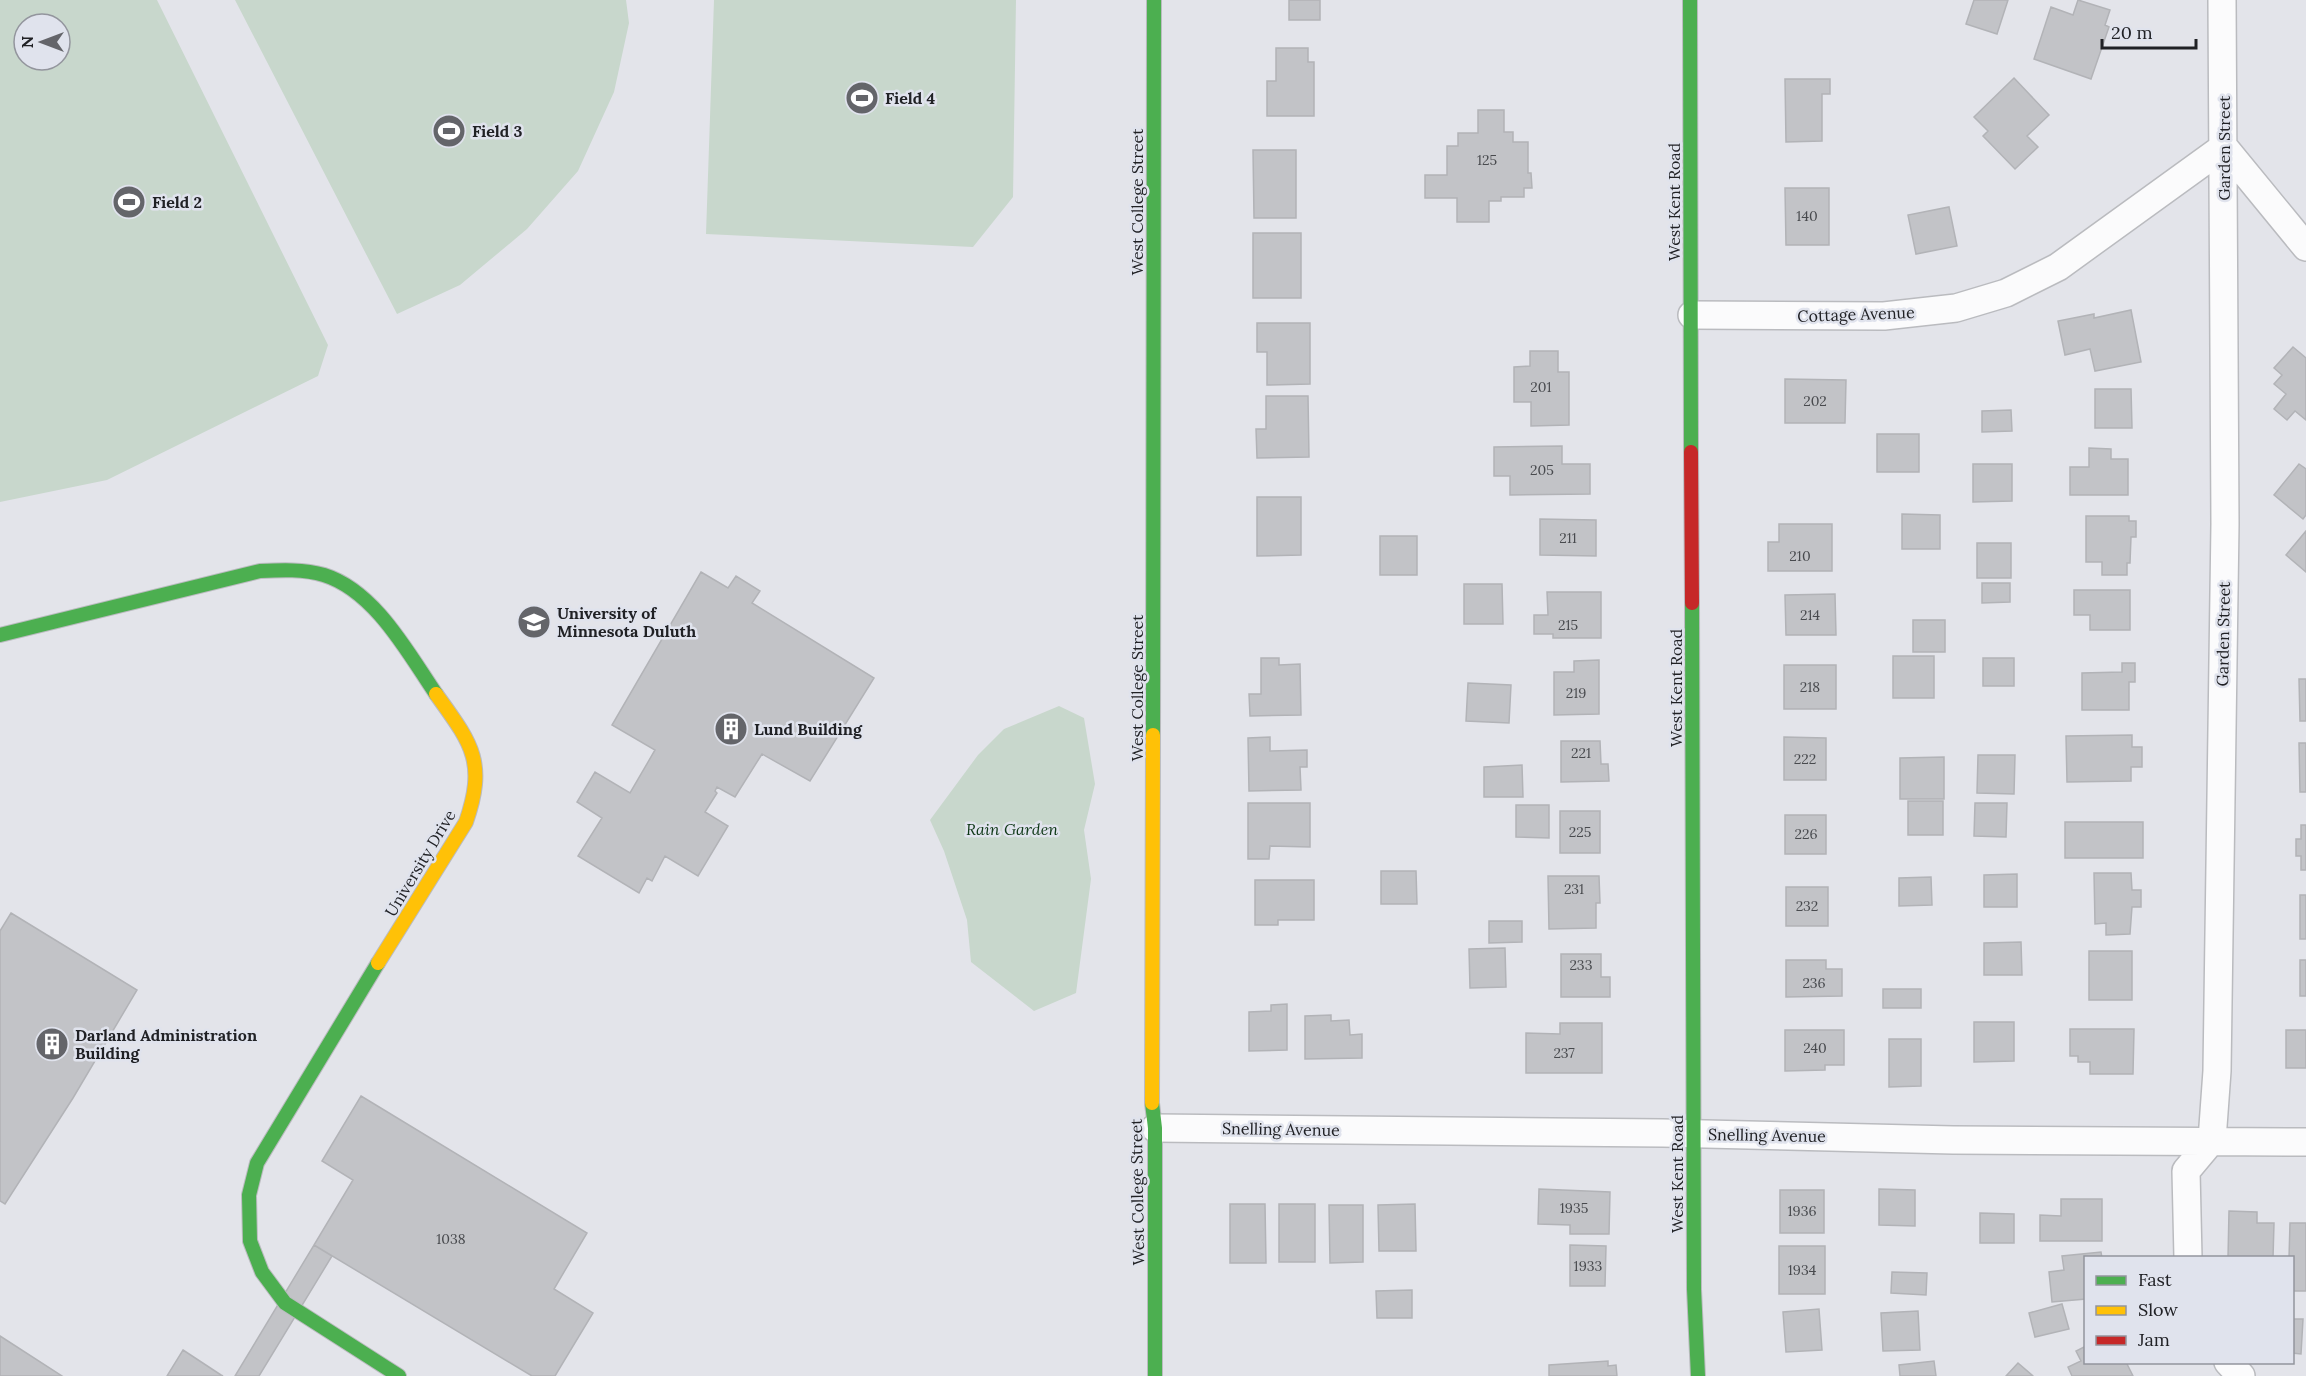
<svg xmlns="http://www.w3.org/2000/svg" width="2306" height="1376" viewBox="0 0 2306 1376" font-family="Lora,serif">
<rect width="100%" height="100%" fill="#e3e4ea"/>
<!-- green -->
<path fill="#c8d7cc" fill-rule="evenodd" d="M0,0H157L328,345L318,376L107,480L0,502ZM24,24H60V60H24Z
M235,0H626L629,23L614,92L578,171L527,229L460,285L397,314Z
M714,0H1016L1013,197L973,247L706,234Z
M1059,706L1084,718L1095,784L1084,830L1091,879L1076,993L1034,1011L971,962L967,920L944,851L930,820L978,755L1004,729Z"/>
<!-- building -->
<path fill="#c2c3c7" stroke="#b2b3b7" stroke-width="1.5" d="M1289,0H1320V20H1289Z
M1974,0H2008L1997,34L1966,24Z
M2078,0L2110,10L2105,25L2109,27L2091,79L2034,59L2051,7L2073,15Z
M1276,48H1308V62H1314V116H1267V81H1276Z
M2014,78L2049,115L2027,136L2038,147L2015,169L1983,136L1988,131L1974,117Z
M1785,79H1830V94H1822V141L1786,142Z
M1478,110H1504V132H1513V142H1528V173H1531L1532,188H1524V197H1501V201H1489V222H1457V198H1425V175H1447V146H1458V133H1478Z
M1253,150H1296V218H1254Z
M1785,188H1829V245H1786Z
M1949,207L1957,246L1916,254L1908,215Z
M1253,233H1301V298H1253Z
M2131,310L2141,362L2095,371L2090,349L2065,355L2058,321L2094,314V318Z
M1257,323H1310V384L1267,385V352H1257Z
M2293,347L2306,358V420L2295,411L2287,420L2274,409L2286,394L2274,384L2282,375L2274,368Z
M1530,351H1558V372H1569V425L1531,426V402H1514V367L1530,366Z
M1785,379L1846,380L1845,423H1785Z
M2095,389H2131L2132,428H2095Z
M1266,396H1308L1309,457L1257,458L1256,429H1266Z
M2011,410L2012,431L1982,432V411Z
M1877,434H1919V472H1877Z
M1562,446V464H1590V494L1510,495V476H1494V447Z
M2089,448L2111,449V459H2128V495H2070V467H2089Z
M1973,464H2012V501L1973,502Z
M2299,464L2306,469V515L2303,519L2274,495Z
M1257,497H1301V555L1257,556Z
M1902,514L1940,515V549H1902Z
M2086,516H2129V521H2136V537H2131L2130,563H2127V575H2102V562H2086Z
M1540,519L1596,520V556L1540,555Z
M1779,524H1832V571H1768V542H1779Z
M2306,531V572L2286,555Z
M1380,536H1417V575H1380Z
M1977,543H2011V578H1977Z
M701,572L728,588L736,576L760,591L752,603L874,678L810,781L762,754L735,797L717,787L715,791L717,793L705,812L728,826L698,876L665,856L652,881L647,878L639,893L578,856L602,818L577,802L595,772L630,793L655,750L612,725Z
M1982,583H2010V602L1982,603Z
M1464,584H1502L1503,624H1464Z
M2074,590H2130V630H2090V615H2074Z
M1547,592H1601V638H1553V634H1534V615H1548Z
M1835,594L1836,635H1786L1785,595Z
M1913,620H1945V652H1913Z
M1893,656H1934V698H1893Z
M1261,658H1279V665L1300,664L1301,715L1250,716L1249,694H1261Z
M1983,658H2014V686H1983Z
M1599,660V714L1554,715V672H1574V661Z
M2122,663H2135V682H2129V710H2082V673L2122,672Z
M1784,665H1836V709H1784Z
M2299,679H2306V721H2300Z
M1468,683L1511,685L1509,723L1466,721Z
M2132,735V747H2142V767H2131V781L2067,782L2066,736Z
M1270,737V751L1307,750V767H1300L1301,790L1249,791L1248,738Z
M1784,737L1826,738V780H1784Z
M1561,741H1600L1601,764H1608L1609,781L1561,782Z
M2299,743H2306V792H2300Z
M1978,755H2015L2014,794L1977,793Z
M1944,757V799H1900V758Z
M1522,765L1523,797H1484V767Z
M1908,801H1943V835H1908Z
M1248,803H1310V847L1270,846L1269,859H1248Z
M1975,803H2007L2006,837L1974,836Z
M1516,805H1549V838L1516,837Z
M1560,811H1600V853H1560Z
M1785,815H1826V854H1785Z
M2065,822H2143V858H2065Z
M2301,825H2306V870H2301V856H2296V839H2301Z
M1381,871H1416L1417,904H1381Z
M2094,873H2131L2132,890H2141V907H2132L2130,934L2106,935V923L2095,924Z
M2017,874V907H1984V875Z
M1548,876H1599L1600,903H1596V928L1549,929Z
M1931,877L1932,905L1899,906V878Z
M1255,880H1314V920H1278V925H1255Z
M1786,887H1828V926H1786Z
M2300,895H2306V939H2300Z
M11,913L137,990L73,1098L5,1204L0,1201V931Z
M1489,921H1522V942L1489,943Z
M2021,942L2022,975H1984V943Z
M1505,948L1506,987L1470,988L1469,949Z
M2089,951H2132V1000H2089Z
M1561,954H1601V977H1610V997H1561Z
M1786,960H1826V969H1842V996L1786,997Z
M2300,960H2306V996H2300Z
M1883,989H1921V1008H1883Z
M1287,1004V1050L1249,1051V1012L1271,1011V1005Z
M1331,1015V1021L1349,1020L1350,1035L1362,1034V1058L1305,1059V1016Z
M1974,1022H2014V1061L1974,1062Z
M1560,1023H1602V1073H1526V1033L1560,1034Z
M2070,1029H2134L2133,1074H2090V1062H2078V1056H2070Z
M1785,1030H1844V1065H1825V1070L1785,1071Z
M2286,1030H2306V1068H2286Z
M1889,1039H1921V1086L1889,1087Z
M361,1096L587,1233L554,1289L593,1313L555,1376H532L314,1245L353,1180L322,1161Z
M1539,1189L1610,1192L1609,1234H1570V1225L1538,1224Z
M1879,1189L1915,1190V1226L1879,1225Z
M1780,1190H1824V1233H1780Z
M2061,1199H2102V1241H2040V1215L2061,1216Z
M1230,1204H1265L1266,1263H1230Z
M1279,1204H1315V1262H1279Z
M1415,1204L1416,1251H1379L1378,1205Z
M1329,1205H1363V1262L1330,1263Z
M2229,1211L2257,1212V1223H2274L2273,1258H2228Z
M1980,1213L2014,1214V1243H1980Z
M2290,1223H2306V1291H2292V1258H2289Z
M314,1245L332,1256L259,1376H235Z
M1570,1245L1606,1246L1605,1286H1570Z
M1779,1246H1825V1294H1779Z
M2101,1252L2102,1258H2086V1299L2052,1302L2049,1272L2064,1270L2062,1256Z
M1892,1272L1927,1273L1926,1295L1891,1293Z
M1412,1290V1318H1377L1376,1291Z
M2062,1304L2069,1329L2035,1337L2029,1313Z
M1819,1309L1822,1350L1786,1352L1783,1312Z
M1918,1311L1920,1350L1883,1351L1881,1313Z
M2292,1319H2303L2301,1354L2292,1353Z
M0,1336L62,1376H0Z
M2086,1346V1362H2126L2133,1376H2072L2068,1367L2081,1361L2076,1351Z
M183,1350L221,1375L223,1376H167Z
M1608,1361V1366L1616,1365L1617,1376H1549V1365Z
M1934,1361L1936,1376H1900L1899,1365Z
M2018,1363L2033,1376H2006Z"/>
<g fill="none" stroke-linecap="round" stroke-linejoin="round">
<!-- street casing -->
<g stroke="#babbbf" stroke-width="30">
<path id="street" d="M1692,315L1884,316L1956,308L2006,293L2058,267L2224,147L2306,247
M1155,1128L1663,1133L1953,1140L2306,1142
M2188,1258L2186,1171L2212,1140L2217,1071L2225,524L2222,0
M2228,1362L2241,1376"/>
</g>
<!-- fast casing -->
<g stroke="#babbbf" stroke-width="16">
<path id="fast" d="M1690,0L1691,452
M1692,603L1694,1289L1698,1376
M0,635L260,571C281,570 304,569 324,575C375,591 408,653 436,694
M1153,735L1154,0
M378,963L257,1163L249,1195L250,1241L262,1272L285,1303L399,1376
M1152,1103L1155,1128V1376"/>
</g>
<!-- slow casing -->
<g stroke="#babbbf" stroke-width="16">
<path id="slow" d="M378,963L466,822C487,761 471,743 436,694
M1152,1103L1153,735"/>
</g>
<!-- jam casing -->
<g stroke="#babbbf" stroke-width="16">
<path id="jam" d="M1691,452L1692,603"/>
</g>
<!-- street -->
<use href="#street" stroke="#fbfbfc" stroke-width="27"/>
<!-- fast -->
<use href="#fast" stroke="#4caf50" stroke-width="14"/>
<!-- slow -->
<use href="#slow" stroke="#ffc107" stroke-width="14"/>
<!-- jam -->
<use href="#jam" stroke="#c62828" stroke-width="14"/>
</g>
<!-- icons -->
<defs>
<g id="stadium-disc" transform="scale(1.725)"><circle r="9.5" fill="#64656a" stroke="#e0e3ed"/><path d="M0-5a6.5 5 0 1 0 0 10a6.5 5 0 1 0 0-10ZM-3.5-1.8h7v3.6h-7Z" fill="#fff"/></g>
<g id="university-disc" transform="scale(1.725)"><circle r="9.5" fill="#64656a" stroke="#e0e3ed"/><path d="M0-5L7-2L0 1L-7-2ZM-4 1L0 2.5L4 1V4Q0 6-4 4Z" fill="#fff"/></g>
<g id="building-disc" transform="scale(1.725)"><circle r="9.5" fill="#64656a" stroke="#e0e3ed"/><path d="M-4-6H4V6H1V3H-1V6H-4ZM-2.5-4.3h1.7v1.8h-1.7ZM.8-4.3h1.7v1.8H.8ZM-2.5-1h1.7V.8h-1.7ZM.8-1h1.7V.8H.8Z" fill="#fff"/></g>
</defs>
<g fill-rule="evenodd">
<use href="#stadium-disc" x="862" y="98"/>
<use href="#stadium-disc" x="449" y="131"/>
<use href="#stadium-disc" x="129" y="202"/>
<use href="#university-disc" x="534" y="622"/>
<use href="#building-disc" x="731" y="729"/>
<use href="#building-disc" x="52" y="1044"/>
</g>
<g text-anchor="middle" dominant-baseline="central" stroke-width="5" stroke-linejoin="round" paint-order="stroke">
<!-- number labels -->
<g font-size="14" fill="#484a4e">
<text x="1487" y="160">125</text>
<text x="1807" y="216">140</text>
<text x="1541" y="387">201</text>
<text x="1815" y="401">202</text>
<text x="1542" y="470">205</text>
<text x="1568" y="538">211</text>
<text x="1800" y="556">210</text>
<text x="1810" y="615">214</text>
<text x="1568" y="625">215</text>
<text x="1810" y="687">218</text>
<text x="1576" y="693">219</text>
<text x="1581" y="753">221</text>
<text x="1805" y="759">222</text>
<text x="1580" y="832">225</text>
<text x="1806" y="834">226</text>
<text x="1574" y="889">231</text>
<text x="1807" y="906">232</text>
<text x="1581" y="965">233</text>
<text x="1814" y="983">236</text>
<text x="1815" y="1048">240</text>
<text x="1564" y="1053">237</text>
<text x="1574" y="1208">1935</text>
<text x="1802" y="1211">1936</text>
<text x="451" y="1239">1038</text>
<text x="1588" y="1266">1933</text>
<text x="1802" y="1270">1934</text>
</g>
<!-- poi labels -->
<g font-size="16" font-weight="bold" fill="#202125" stroke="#e0e3ed" text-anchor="start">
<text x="885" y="98">Field 4</text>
<text x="472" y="131">Field 3</text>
<text x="152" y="202">Field 2</text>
<text x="557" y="613">University of<tspan x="557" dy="18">Minnesota Duluth</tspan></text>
<text x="754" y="729">Lund Building</text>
<text x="75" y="1035">Darland Administration<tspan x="75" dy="18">Building</tspan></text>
</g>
<!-- street labels -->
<g font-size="16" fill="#202125" stroke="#e0e3ed">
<text transform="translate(2224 148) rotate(-90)">Garden Street</text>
<text transform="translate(1137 202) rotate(-90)">West College Street</text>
<text transform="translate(1674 202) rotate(-90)">West Kent Road</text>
<text transform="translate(1856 314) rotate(-2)">Cottage Avenue</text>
<text transform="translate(2223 634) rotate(-89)">Garden Street</text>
<text transform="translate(1137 688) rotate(-90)">West College Street</text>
<text transform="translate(1676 688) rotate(-90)">West Kent Road</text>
<text transform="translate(420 863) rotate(-59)">University Drive</text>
<text transform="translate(1281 1129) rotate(1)">Snelling Avenue</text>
<text transform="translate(1767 1135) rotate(1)">Snelling Avenue</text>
<text transform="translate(1677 1174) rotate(-90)">West Kent Road</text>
<text transform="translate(1137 1192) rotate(-91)">West College Street</text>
</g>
<!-- park labels -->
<g font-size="16" font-style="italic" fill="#0d3715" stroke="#e0e3ed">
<text x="1012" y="829">Rain Garden</text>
</g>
</g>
<!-- legend -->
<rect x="2084" y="1256" width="210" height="108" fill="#e0e3ed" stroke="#93959d" stroke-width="1.5"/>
<rect x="2096" y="1276" width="30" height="9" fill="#4caf50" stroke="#93959d" stroke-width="1.5"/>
<text x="2138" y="1286" font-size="18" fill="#202125">Fast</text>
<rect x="2096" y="1306" width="30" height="9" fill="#ffc107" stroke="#93959d" stroke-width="1.5"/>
<text x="2138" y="1316" font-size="18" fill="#202125">Slow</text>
<rect x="2096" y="1336" width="30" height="9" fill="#c62828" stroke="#93959d" stroke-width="1.5"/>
<text x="2138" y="1346" font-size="18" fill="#202125">Jam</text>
<!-- north arrow -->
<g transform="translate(42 42) rotate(270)"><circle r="28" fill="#e0e3ed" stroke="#93959d" stroke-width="1.5"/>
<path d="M0-4.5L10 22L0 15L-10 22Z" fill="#64656a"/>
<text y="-9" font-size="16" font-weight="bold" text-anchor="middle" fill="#202125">N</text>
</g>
<!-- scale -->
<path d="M2102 39v9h94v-9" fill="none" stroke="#202125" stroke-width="3"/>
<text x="2111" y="39" font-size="18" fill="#202125" stroke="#e0e3ed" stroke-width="4.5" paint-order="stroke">20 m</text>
</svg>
